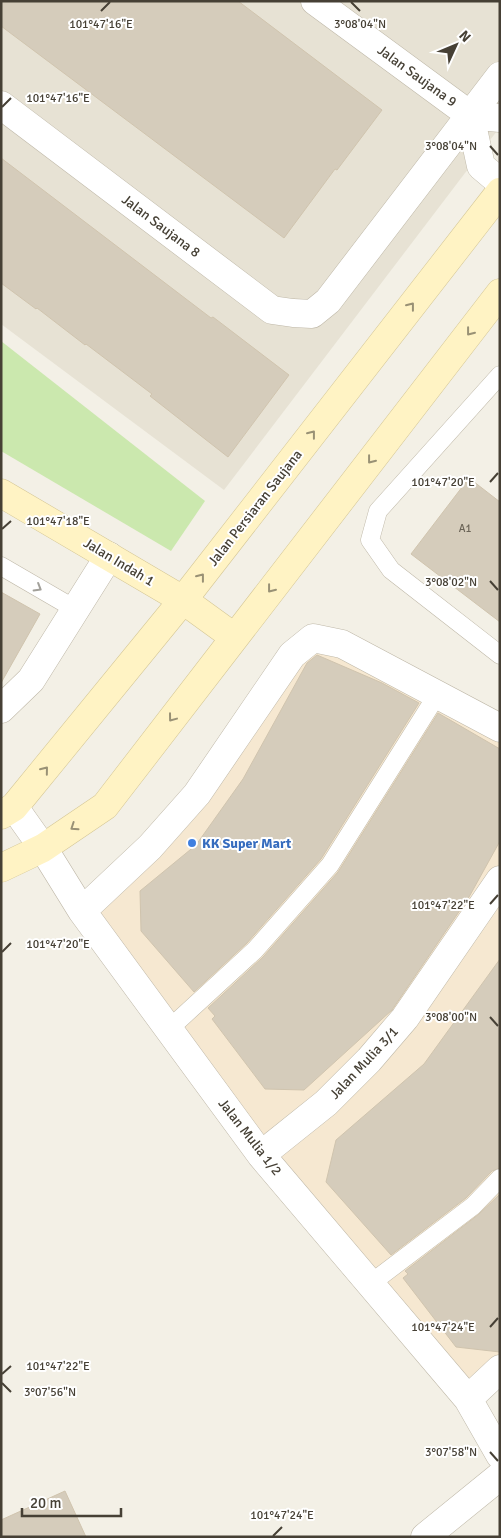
<svg xmlns="http://www.w3.org/2000/svg" width="501" height="1538" viewBox="0 0 501 1538" font-family="Signika,sans-serif">
<rect width="100%" height="100%" fill="#f3f0e6"/>
<!-- residential -->
<path fill="#e7e2d4" d="M1,1H500V127L224,490L1,324Z"/>
<!-- commercial -->
<path fill="#f6e8d1" d="M318,647L500,740V1353L469,1382L277,1155L188,1035L99,911L299,663Z"/>
<!-- green -->
<path fill="#cbe8ae" d="M1,341L205,501L171,551L1,451Z"/>
<!-- building -->
<path fill="#d5ccbb" stroke="#d0c4ae" d="M1,1H238L382,110L337,170L335,169L284,238L1,26Z
M1,158L211,318L213,317L289,375L228,457L150,396L152,394L86,344L85,345L37,308L36,309L1,283Z
M469,478L500,502V622L411,554Z
M1,592L40,614L1,683Z
M317,655L382,683L419,703L321,859L247,943L194,992L141,931L140,891L196,845L243,779L307,663Z
M438,713L500,749V841L469,897L392,1010L304,1090L265,1089L212,1019L215,1016L208,1008L263,957L338,872Z
M500,959V1168L492,1171L466,1198L391,1255L326,1182L336,1140L424,1064Z
M500,1194V1352L456,1347L403,1278L408,1274L405,1271L479,1214Z
M65,1491L86,1537H1V1520Z"/>
<g fill="none" stroke-linecap="round" stroke-linejoin="round">
<!-- lane casing -->
<g stroke="#bfb8a8" stroke-width="19">
<path id="lane" d="M500,375L378,511L370,540L391,570L500,655
M1,566L75,609
M169,1029L255,950L330,865L437,695
M370,1284L473,1206L500,1178"/>
</g>
<!-- street casing -->
<g stroke="#bfb8a8" stroke-width="29">
<path id="street" d="M315,1L470,115L500,118
M1,105L272,310L293,313L312,314L328,301L500,76
M470,115L481,166L500,182
M1,709L31,680L109,556
M14,807L43,848L82,911L261,1155L468,1399L500,1455
M82,911L150,847L197,794L292,655L313,638L342,644L500,728
M261,1155L326,1103L369,1060L405,1018L500,880
M468,1399L500,1369
M425,1537L500,1476"/>
</g>
<!-- secondary casing -->
<g stroke="#d4c695" stroke-width="29">
<path id="secondary" d="M1,493L183,600L234,637
M1,815L14,807L183,600L500,192
M1,868L43,848L105,806L500,293"/>
</g>
<!-- lane -->
<use href="#lane" stroke="#fff" stroke-width="18"/>
<!-- street -->
<use href="#street" stroke="#fff" stroke-width="28"/>
<!-- secondary -->
<use href="#secondary" stroke="#fff3c4" stroke-width="28"/>
</g>
<!-- one-way arrows -->
<defs><path id="oneway-chevron" d="M-2-3.5L2.5 0L-2 3.5" fill="none" stroke-width="1.6" stroke-linecap="round" stroke-linejoin="round" transform="scale(1.25)"/></defs>
<g stroke="#999175">
<use href="#oneway-chevron" transform="translate(411 306) rotate(-52)"/>
<use href="#oneway-chevron" transform="translate(470 332) rotate(128)"/>
<use href="#oneway-chevron" transform="translate(312 434) rotate(-52)"/>
<use href="#oneway-chevron" transform="translate(371 460) rotate(128)"/>
<use href="#oneway-chevron" transform="translate(201 577) rotate(-52)"/>
<use href="#oneway-chevron" transform="translate(271 589) rotate(128)"/>
<use href="#oneway-chevron" transform="translate(172 718) rotate(127)"/>
<use href="#oneway-chevron" transform="translate(45 770) rotate(-51)"/>
<use href="#oneway-chevron" transform="translate(74 827) rotate(146)"/>
</g>
<use stroke="#a2a09a" href="#oneway-chevron" transform="translate(38 588) rotate(31)"/>
<!-- ticks -->
<path fill="none" stroke="#464035" stroke-width="2" d="M351,2L360,11M101,11L110,2M2,107L11,98M490,146L498,155M490,482L498,473M2,529L11,521M490,581L498,590M490,904L498,895M2,952L11,943M490,1017L498,1026M490,1327L498,1318M2,1374L11,1366M2,1383L11,1392M490,1452L498,1461M273,1536L282,1527"/>
<!-- markers -->
<circle fill="#3f7fe0" stroke="#fff" stroke-width="2" cx="192" cy="843" r="5"/>
<g text-anchor="middle" dominant-baseline="central" stroke-width="4" stroke-linejoin="round" paint-order="stroke">
<!-- number labels -->
<g font-size="11" fill="#6a6356">
<text x="465" y="528">A1</text>
</g>
<!-- street labels -->
<g font-size="14" fill="#464035" stroke="#fff">
<text transform="translate(417 76) rotate(36)">Jalan Saujana 9</text>
<text transform="translate(161 226) rotate(37)">Jalan Saujana 8</text>
<text transform="translate(255 508) rotate(-52)">Jalan Persiaran Saujana</text>
<text transform="translate(119 562) rotate(31)">Jalan Indah 1</text>
<text transform="translate(364 1063) rotate(-47)">Jalan Mulia 3/1</text>
<text transform="translate(250 1137) rotate(52)">Jalan Mulia 1/2</text>
</g>
<!-- shop labels -->
<g font-size="14" font-weight="bold" fill="#366cbe" stroke="#fff" text-anchor="start">
<text x="202" y="843">KK Super Mart</text>
</g>
</g>
<g font-size="12" text-anchor="middle" fill="#464035" stroke="#fff" stroke-width="4" stroke-linejoin="round" paint-order="stroke">
<text x="101" y="28">101°47'16"E</text>
<text x="360" y="28">3°08'04"N</text>
<text x="58" y="102">101°47'16"E</text>
<text x="451" y="150">3°08'04"N</text>
<text x="443" y="486">101°47'20"E</text>
<text x="58" y="525">101°47'18"E</text>
<text x="451" y="586">3°08'02"N</text>
<text x="443" y="909">101°47'22"E</text>
<text x="58" y="948">101°47'20"E</text>
<text x="451" y="1021">3°08'00"N</text>
<text x="443" y="1331">101°47'24"E</text>
<text x="58" y="1370">101°47'22"E</text>
<text x="50" y="1396">3°07'56"N</text>
<text x="451" y="1456">3°07'58"N</text>
<text x="282" y="1519">101°47'24"E</text>
</g>
<!-- border -->
<rect width="501" height="1538" fill="none" stroke="#464035" stroke-width="5"/>
<!-- north arrow -->
<g transform="translate(456 45) rotate(46)" stroke="#ffffff" stroke-width="4" paint-order="stroke">
<path d="M0-4L9 19L0 12L-9 19Z" fill="#464035"/>
<text y="-8" font-size="14" font-weight="bold" text-anchor="middle" fill="#464035">N</text>
</g>
<!-- scale -->
<path d="M22 1508v8h99v-8" fill="none" stroke="#464035" stroke-width="2.5"/>
<text x="30" y="1508" font-size="15" fill="#464035" stroke="#ffffff" stroke-width="4" paint-order="stroke">20 m</text>
</svg>
